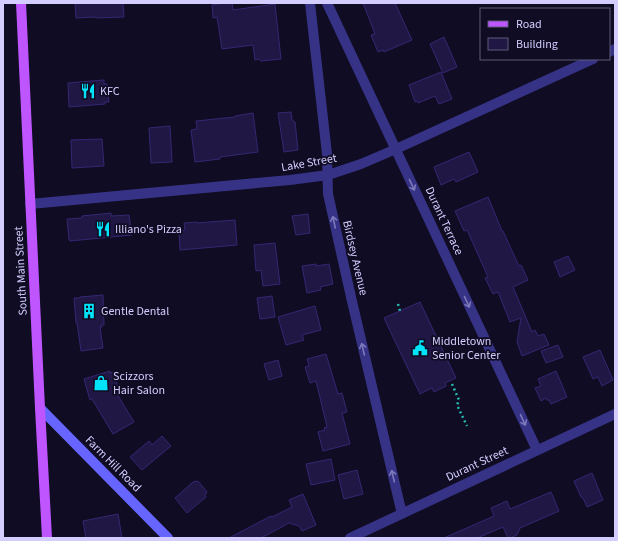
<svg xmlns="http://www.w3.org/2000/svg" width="618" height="541" viewBox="0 0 618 541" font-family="'Source Sans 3',sans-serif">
<rect width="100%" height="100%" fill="#100c23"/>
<!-- building -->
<path fill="#201745" stroke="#352773" d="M75,3H123L124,17L96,18L95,17L76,18Z
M224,3H232L233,10L275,4L281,59L261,61L259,59L255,60L253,45L222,49L217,17L213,18L212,5Z
M363,3H395L412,40L384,52L383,50L378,52L371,35L375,34Z
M444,37L457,67L443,73L430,44Z
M441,72L452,99L439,104L435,96L418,103L417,101L415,102L409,85Z
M104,80V84H107L109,102H105V104L69,107L68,83Z
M291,112L292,120L295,122L298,150L284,152L278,113Z
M253,113L258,152L220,157V159L195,162L191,130L197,129L196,121L235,117V116Z
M170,126L172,162L151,163L149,128Z
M102,139L104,166L72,168L71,140Z
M469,152L478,172L456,182L454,179L441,185L434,167Z
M488,197L502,231H503L519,266L521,265L528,280L513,287L532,332L535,330L538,336L544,334L549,345L522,356L517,342L521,318L510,322L498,292L493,294L485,278L488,277L467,230L464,231L455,211Z
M111,213V216L129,215L132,235L70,241V240H69L67,219L82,218V216Z
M308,214L310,233L296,235L292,216Z
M235,220L237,245L180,250L179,231L185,230L184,223L197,222V223Z
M275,243L280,284L263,286L261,270L256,271L254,245Z
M568,256L575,270L560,277L554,262Z
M316,264V266L329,264L333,284L320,287L321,290L307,293L302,266Z
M103,295L104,325H101L102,327H100L103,348L81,351L77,323H76L74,298H80V297Z
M272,296L275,317L260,319L257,298Z
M420,302L456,378L445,383L446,386L434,392L432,388L420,394L384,318Z
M315,306L321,330L302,335L304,340L286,345L278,317Z
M558,345L563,357L546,363L541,351Z
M600,350L613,380L602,386L598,377L593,379L583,357Z
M326,354L338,394L342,393L347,412L342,413L350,444L323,451L318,432L325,430L324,428L327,427L316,381L310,383L305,367L309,366L307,359Z
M278,360L282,376L269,380L264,364Z
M110,371V373L114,372L118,388L114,389L134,422L113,434L92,399L90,400L84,379Z
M556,371L567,397L551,404L549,400H547L546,398L541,401L535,388L541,386L538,379Z
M162,436L171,446L142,470L130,457L149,441L152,445Z
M331,459L335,480L311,485L306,464Z
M357,470L363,494L344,499L338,475Z
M592,473L603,500L587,507L583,498L581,497L574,481Z
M198,481L207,492L205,495L206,497L187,513L175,498L193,482Z
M551,492L559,511L520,528L517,535L510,538H508L503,527L477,538H444L494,516L491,508L507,501L510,509Z
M303,494L316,525L302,531L299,526L289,523L261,538H229L271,516L272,517L292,507L289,500Z
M118,514L122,538H86L83,521Z"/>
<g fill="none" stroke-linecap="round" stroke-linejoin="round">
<!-- path -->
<path stroke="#25bcb1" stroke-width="2.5" stroke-dasharray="2 3" stroke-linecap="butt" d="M398,304L400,311
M452,384L459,400L457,405L467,426"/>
<!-- street -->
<path stroke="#363386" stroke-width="10" d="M310,3L327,154L328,194L351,297L402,514
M327,3L537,450
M609,52L615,49
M30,204L290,180L328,175L361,164L396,149L593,59
M350,538L615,414"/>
<!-- secondary -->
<path stroke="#6765ff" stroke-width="10" d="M40,408L168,538"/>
<!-- primary -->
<path stroke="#be55ff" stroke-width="10" d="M21,3L40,408L47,538"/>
</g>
<!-- one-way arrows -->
<defs><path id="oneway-shaft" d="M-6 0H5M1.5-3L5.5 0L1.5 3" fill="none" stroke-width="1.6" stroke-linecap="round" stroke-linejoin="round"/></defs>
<g stroke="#7d79bc">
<use href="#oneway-shaft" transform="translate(412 185) rotate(65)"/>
<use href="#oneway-shaft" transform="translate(334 222) rotate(-102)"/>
<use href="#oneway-shaft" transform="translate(467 302) rotate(65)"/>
<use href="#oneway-shaft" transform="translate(363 349) rotate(-103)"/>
<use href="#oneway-shaft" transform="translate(523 420) rotate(65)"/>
<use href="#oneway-shaft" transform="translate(393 476) rotate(-103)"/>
</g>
<!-- icons -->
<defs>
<g id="restaurant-bare" transform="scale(1.2)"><path d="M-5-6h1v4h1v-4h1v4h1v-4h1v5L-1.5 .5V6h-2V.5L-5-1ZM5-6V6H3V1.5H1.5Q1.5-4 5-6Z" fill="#00e3f9" stroke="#100c23" stroke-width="2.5" paint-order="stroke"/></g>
<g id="building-bare" transform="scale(1.2)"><path d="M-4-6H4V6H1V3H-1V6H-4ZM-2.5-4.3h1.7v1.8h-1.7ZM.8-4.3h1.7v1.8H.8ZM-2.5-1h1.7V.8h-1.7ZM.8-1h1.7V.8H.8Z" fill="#00e3f9" stroke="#100c23" stroke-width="2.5" paint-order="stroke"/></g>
<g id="civic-bare" transform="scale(1.2)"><path d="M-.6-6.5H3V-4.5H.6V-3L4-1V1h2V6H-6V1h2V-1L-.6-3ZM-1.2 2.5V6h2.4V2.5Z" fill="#00e3f9" stroke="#100c23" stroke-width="2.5" paint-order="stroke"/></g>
<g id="shop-bare" transform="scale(1.2)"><path d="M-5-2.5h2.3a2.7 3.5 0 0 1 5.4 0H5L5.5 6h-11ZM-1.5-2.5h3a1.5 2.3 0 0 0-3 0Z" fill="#00e3f9" stroke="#100c23" stroke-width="2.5" paint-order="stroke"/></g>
</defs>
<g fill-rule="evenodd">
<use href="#restaurant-bare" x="88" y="91"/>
<use href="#restaurant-bare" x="103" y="229"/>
<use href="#building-bare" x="89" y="311"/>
<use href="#civic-bare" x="420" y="348"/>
<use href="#shop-bare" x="101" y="383"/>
</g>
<g text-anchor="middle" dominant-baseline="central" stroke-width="3.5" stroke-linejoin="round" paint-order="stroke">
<!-- poi labels -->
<g font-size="12" fill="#d3ceff" stroke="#100c23" text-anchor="start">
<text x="100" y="91">KFC</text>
<text x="115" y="229">Illiano's Pizza</text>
<text x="101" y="311">Gentle Dental</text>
<text x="432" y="341">Middletown<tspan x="432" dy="14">Senior Center</tspan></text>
<text x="113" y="376">Scizzors<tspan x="113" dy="14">Hair Salon</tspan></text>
</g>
<!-- street labels -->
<g font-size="12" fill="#d3ceff" stroke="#100c23">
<text transform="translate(309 163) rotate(-10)">Lake Street</text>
<text transform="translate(444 221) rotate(65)">Durant Terrace</text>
<text transform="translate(355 258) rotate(77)">Birdsey Avenue</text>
<text transform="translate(21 271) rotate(-93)">South Main Street</text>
<text transform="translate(113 464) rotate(45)">Farm Hill Road</text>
<text transform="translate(477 464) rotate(-25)">Durant Street</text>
</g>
</g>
<!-- border -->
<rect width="618" height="541" fill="none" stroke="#d3ceff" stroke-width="8"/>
<!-- legend -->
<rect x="480" y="8" width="130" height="52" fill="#100c23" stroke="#5e5a7b"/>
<rect x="488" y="21" width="20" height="6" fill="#be55ff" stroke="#5e5a7b"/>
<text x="516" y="28" font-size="12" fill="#d3ceff">Road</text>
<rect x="488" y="38" width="20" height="12" fill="#201745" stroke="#5e5a7b"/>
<text x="516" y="48" font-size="12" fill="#d3ceff">Building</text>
</svg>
